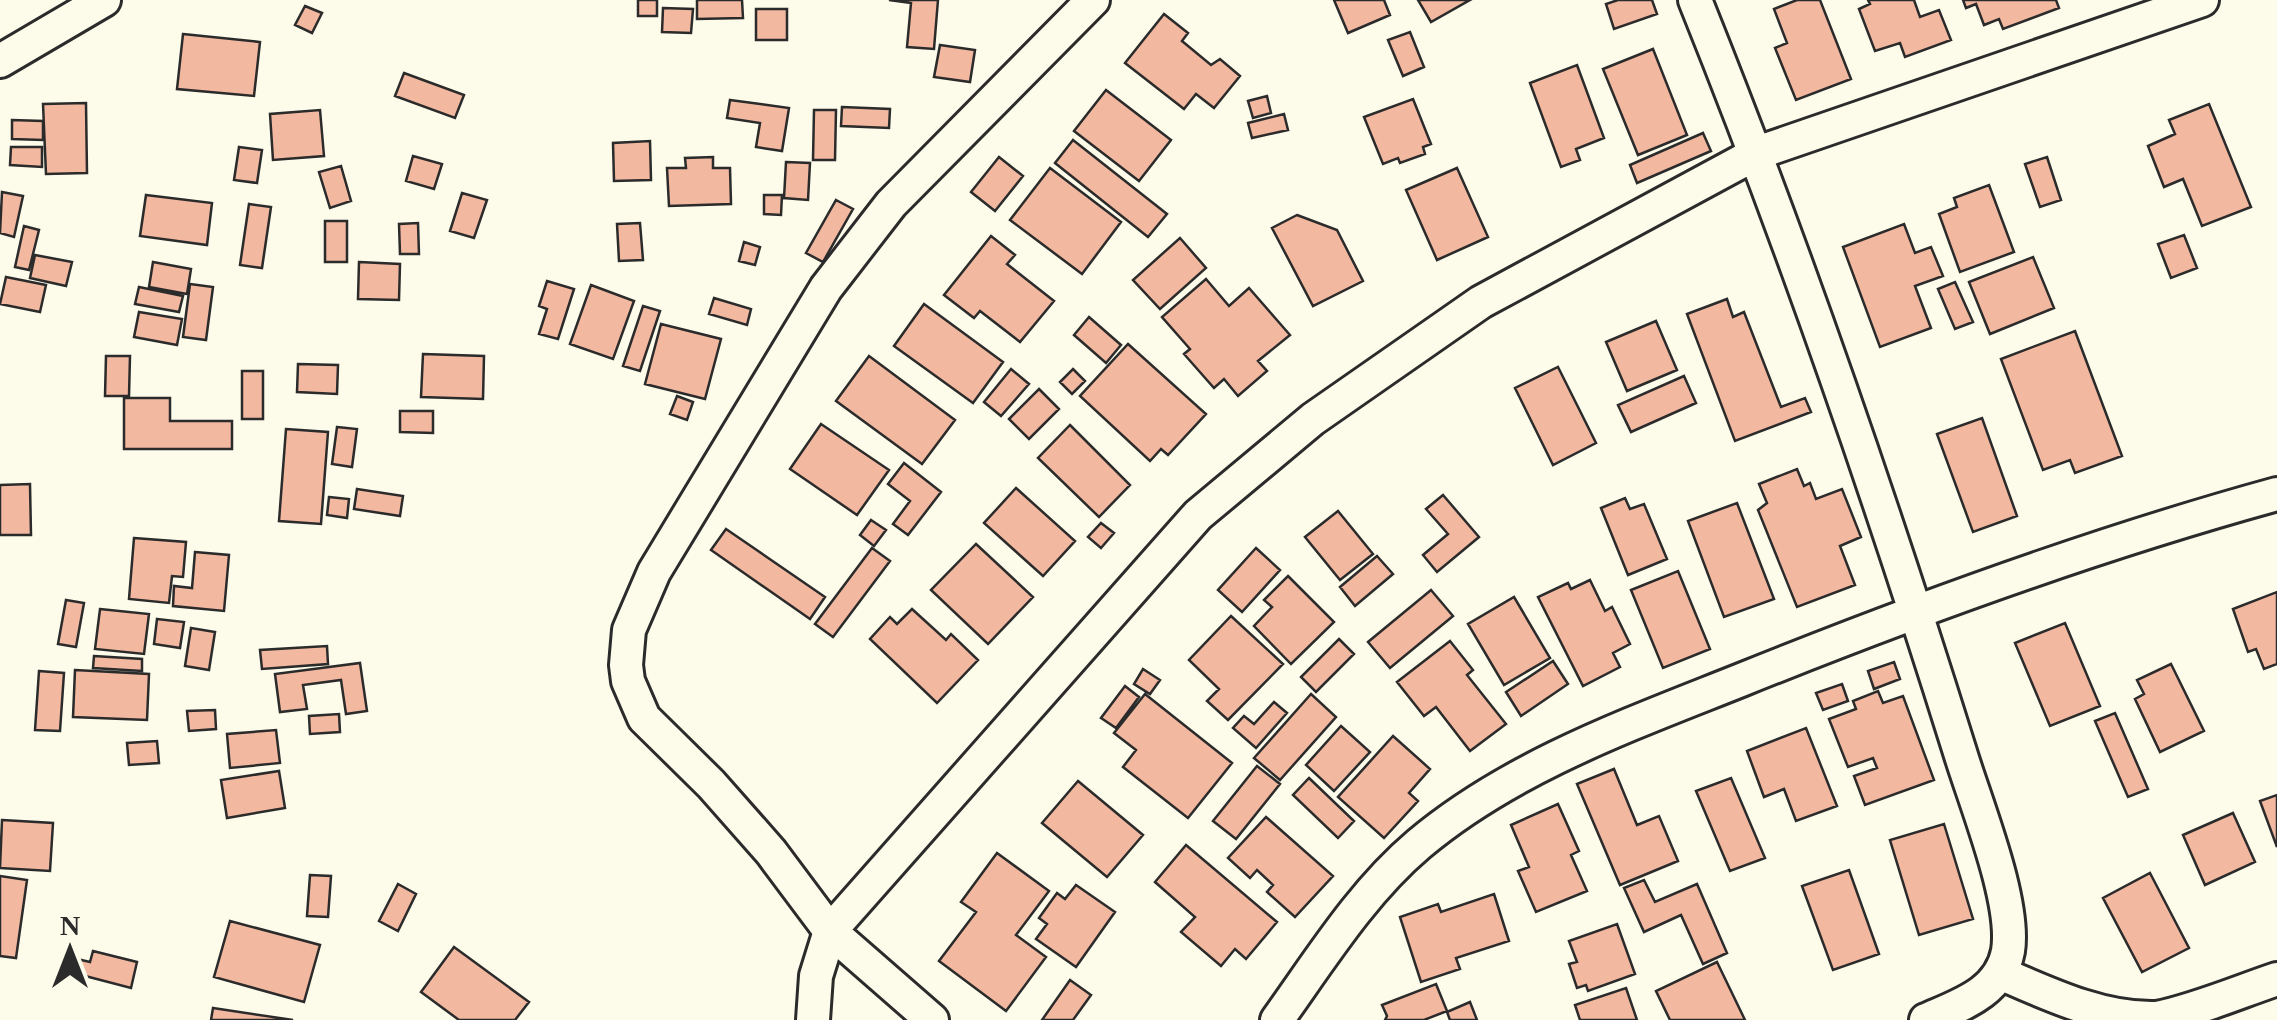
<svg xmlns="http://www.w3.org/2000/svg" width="2277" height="1020" viewBox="0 0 2277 1020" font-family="Georgia,serif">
<rect width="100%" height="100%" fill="#fdfbea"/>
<!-- building -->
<path fill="#f2b8a0" stroke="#2b2b2b" stroke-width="2.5" d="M638,0H657V16H638Z
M697,0H742L743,18L697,19Z
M938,0L934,49L907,47L911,3L889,0Z
M1334,0H1384L1390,15L1348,33Z
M1418,0H1470L1431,22Z
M1618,0H1652L1657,14L1614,29L1606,4Z
M1797,0H1820L1851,79L1796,100L1775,48L1787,43L1774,9Z
M1868,0H1914L1920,17L1939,10L1951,40L1905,57L1900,43L1875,51L1859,9L1870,4Z
M1963,0H2056L2059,8L2003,29L1999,19L1984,25L1976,4L1966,8Z
M305,6L322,13L312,33L295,25Z
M663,8L693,9L691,33L662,32Z
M756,9H787V40H756Z
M1164,14L1188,33L1182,41L1211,65L1220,59L1240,76L1214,108L1196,94L1184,109L1125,63Z
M1410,32L1424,67L1403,76L1388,40Z
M183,34L260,42L254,96L177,89Z
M940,45L975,50L970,82L934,77Z
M1653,49L1687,135L1638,155L1603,69Z
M1577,65L1604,138L1576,149L1580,160L1561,167L1530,83Z
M404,73L464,95L455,118L395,96Z
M1106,90L1171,140L1139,181L1074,131Z
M1267,96L1271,113L1253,118L1248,101Z
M1413,99L1431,144L1423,147L1425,154L1400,163L1398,158L1383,164L1364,117Z
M730,100L789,108L782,151L756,147L760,123L727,118Z
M86,103L87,173L46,174L43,104Z
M2209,104L2251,207L2202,226L2183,179L2164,187L2148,146L2175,134L2169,120Z
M842,107L890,109L889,128L841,126Z
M320,110L324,156L273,160L270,114Z
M814,110H836L835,160H813Z
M1284,114L1288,130L1252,138L1248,123Z
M12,120L43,121V140L12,139Z
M1703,133L1711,151L1637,183L1630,165Z
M1073,140L1167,214L1148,237L1055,163Z
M650,141L651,180L614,181L613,143Z
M11,147H42V167L10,165Z
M239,147L262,150L257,183L234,180Z
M413,156L442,164L434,189L406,181Z
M713,157V168H730L731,204L669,206L667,168H686L685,158Z
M999,157L1023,176L995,211L971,192Z
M2047,157L2061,200L2040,207L2025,164Z
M786,162L810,163L808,200L784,198Z
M341,166L351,201L330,208L319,172Z
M1050,168L1121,222L1082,274L1010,220Z
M1457,168L1488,237L1437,260L1406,190Z
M1989,185L2014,252L1960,272L1939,214L1957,207L1954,198Z
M2,192L23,196L14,237L0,233Z
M462,193L487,200L474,238L450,231Z
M146,195L212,203L207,245L140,236Z
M764,195H782L781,215L764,214Z
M836,200L853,209L823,262L806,253Z
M249,204L271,207L262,268L240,265Z
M1297,215L1337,230L1363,281L1313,306L1272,228Z
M325,221H347V262H325Z
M418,223L419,254H400L399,224Z
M640,223L643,260L619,261L617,224Z
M1904,224L1915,253L1931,247L1943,276L1915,286L1931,328L1880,347L1843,247Z
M24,226L39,230L29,270L15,267Z
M2184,235L2197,268L2171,278L2158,244Z
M991,236L1015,255L1007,264L1054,301L1020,342L980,311L974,318L944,295Z
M1180,238L1206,268L1160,309L1133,280Z
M744,242L760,247L755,265L739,261Z
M35,255L72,262L66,286L30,278Z
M2033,257L2054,308L1990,334L1969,282Z
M153,262L191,269L187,294L149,287Z
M359,262L400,264L399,300L358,299Z
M6,277L46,285L40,312L0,304Z
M1206,279L1229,306L1249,288L1290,335L1258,361L1267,371L1238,396L1224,379L1214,388L1184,354L1190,349L1162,317Z
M547,281L574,289L558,339L539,334L547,309L539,306Z
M1955,282L1973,322L1955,329L1938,289Z
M190,284L213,287L206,340L183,337Z
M591,285L634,301L613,359L570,344Z
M139,287L183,296L179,312L135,304Z
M714,298L751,309L747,325L709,314Z
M1727,299L1733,317L1744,312L1781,407L1805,398L1811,412L1735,441L1687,314Z
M924,304L1003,362L973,403L894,346Z
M643,306L660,311L640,371L623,366Z
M139,312L182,319L177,345L134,337Z
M1089,317L1121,345L1106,363L1074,335Z
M1656,321L1677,370L1627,391L1606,342Z
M661,324L721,339L705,399L645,384Z
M2075,331L2122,456L2075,473L2070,460L2043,470L2001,359Z
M1128,344L1206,414L1168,455L1161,449L1150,461L1080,396Z
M423,354L484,356L483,399L421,397Z
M106,356H130L129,396H105Z
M869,356L955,420L922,464L836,401Z
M298,364L338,365L337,394L297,392Z
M1558,367L1596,443L1553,465L1515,388Z
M1011,369L1029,384L1001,416L984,402Z
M1073,369L1085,381L1072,394L1060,382Z
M242,371H263V419H242Z
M1684,376L1696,403L1631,432L1618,405Z
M1039,389L1059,409L1029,439L1009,419Z
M677,396L693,402L687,420L670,414Z
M124,398H170V421H232V449H124Z
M400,411H433V433L400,432Z
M1982,418L2017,516L1973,532L1937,434Z
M821,424L889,470L857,515L790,469Z
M1070,425L1130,485L1099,517L1038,458Z
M337,427L357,429L352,467L332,464Z
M286,429L328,432L321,524L279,521Z
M904,463L941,492L908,535L893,524L910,501L888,484Z
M1797,469L1804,486L1810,483L1816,499L1842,489L1861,537L1840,546L1855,585L1797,607L1758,510L1767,503L1759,484Z
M30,484L31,535H0V485Z
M1016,488L1075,541L1043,576L984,523Z
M357,489L403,496L400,516L354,509Z
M1443,495L1479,537L1437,572L1423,555L1448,534L1426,509Z
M329,497L349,499L347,518L327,515Z
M1625,498L1630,509L1644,504L1667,559L1628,575L1601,508Z
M1737,503L1774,599L1724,617L1688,521Z
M1338,511L1373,554L1340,580L1305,537Z
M871,520L886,530L874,546L860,535Z
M1101,523L1114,533L1101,548L1088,537Z
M726,529L825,597L810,619L711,550Z
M134,538L186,542L183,577L172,576L169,603L129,599Z
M976,544L1033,597L988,644L931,590Z
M872,548L890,561L833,637L815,624Z
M1256,548L1280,570L1242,612L1218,590Z
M195,552L229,555L224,611L173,606L174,586L192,588Z
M1377,556L1393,574L1355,606L1340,587Z
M1678,571L1710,649L1663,668L1631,590Z
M1288,576L1334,622L1291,664L1254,626L1272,607L1264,600Z
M1590,580L1605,611L1612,607L1630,644L1613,653L1620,667L1583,686L1538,597L1568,583L1571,589Z
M1431,590L1453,616L1390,668L1368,642Z
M2277,592V664L2264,669L2256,649L2248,652L2233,609Z
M1514,597L1550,658L1504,685L1468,624Z
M66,600L84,603L76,647L58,644Z
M100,609L149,614L144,654L95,649Z
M912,609L946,640L951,634L978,660L937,703L870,639L890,617L897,624Z
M1231,616L1283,664L1228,720L1207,701L1219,689L1189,660Z
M157,619L184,622L180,648L154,644Z
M2065,623L2100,706L2050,726L2015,643Z
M191,628L215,632L209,670L185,666Z
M1339,639L1354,654L1316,692L1301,677Z
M1450,641L1473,670L1467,675L1506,724L1470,751L1436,707L1424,716L1397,682Z
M327,646L328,664L262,669L260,650Z
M94,656L142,659V671L93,668Z
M1553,661L1568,684L1521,716L1506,692Z
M1894,662L1900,679L1874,689L1868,671Z
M360,663L367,711L346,714L341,680L303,685L307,709L280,712L275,674Z
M2171,664L2204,731L2160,752L2135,699L2144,694L2137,680Z
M1143,669L1160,680L1150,694L1134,684Z
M75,670L149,674L147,720L73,717Z
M39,671L64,673L60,731L35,730Z
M1842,684L1848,701L1823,710L1816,693Z
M1125,686L1139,697L1116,728L1101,718Z
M1878,691L1883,703L1903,696L1934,780L1865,805L1854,776L1877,768L1873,758L1848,767L1829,719L1856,709L1853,701Z
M1145,694L1232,763L1188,818L1123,767L1136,750L1114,733Z
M1311,694L1336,717L1280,780L1254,758Z
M1274,702L1287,713L1256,748L1233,728L1244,716L1254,724Z
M215,710L216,729L189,731L187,711Z
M2115,713L2148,789L2128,797L2095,721Z
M339,714L340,732L310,734L309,716Z
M1341,726L1370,752L1334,791L1306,765Z
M1806,728L1837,806L1796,821L1784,789L1764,797L1747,751Z
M276,730L280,763L230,768L227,734Z
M1393,736L1430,769L1409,793L1418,801L1384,838L1338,797Z
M157,741L159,763L129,765L127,743Z
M1257,766L1280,784L1236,839L1213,821Z
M1614,769L1637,825L1659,816L1678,861L1620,885L1577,784Z
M279,771L285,808L227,818L221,780Z
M1309,778L1354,821L1338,838L1293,795Z
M1731,778L1765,858L1730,871L1696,791Z
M1078,781L1143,835L1107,877L1042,823Z
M2277,795V847L2260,801Z
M1558,804L1579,851L1571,855L1587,891L1536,912L1518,871L1529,867L1511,825Z
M2233,813L2255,862L2205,885L2183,835Z
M1266,817L1333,876L1295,917L1267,892L1273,885L1257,870L1250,878L1228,858Z
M2,820L53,823L50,871L0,868Z
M1944,824L1973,919L1919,935L1890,840Z
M1186,845L1277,922L1246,959L1235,949L1221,966L1181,932L1195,917L1155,882Z
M997,853L1049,891L1016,935L1046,957L1006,1011L939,961L976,912L961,902Z
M1849,870L1879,954L1833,970L1802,886Z
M2150,873L2189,948L2142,972L2103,898Z
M310,875L331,876L328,917L307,916Z
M0,876L27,880L16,958L0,956Z
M1644,880L1655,902L1697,884L1727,953L1703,964L1681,915L1644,932L1624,888Z
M398,884L416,894L398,931L379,921Z
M1076,885L1115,912L1076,967L1036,939L1047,924L1039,918L1057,893L1065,899Z
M1494,894L1509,941L1456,958L1460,969L1421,982L1400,917L1438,904L1441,912Z
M230,921L320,945L304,1002L214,977Z
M1617,924L1635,974L1588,991L1586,985L1577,988L1569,964L1577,962L1569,941Z
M454,947L529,1002L515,1020H459L421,992Z
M93,951L137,962L131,988L70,972L73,958L90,962Z
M1717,962L1745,1020H1670L1656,991Z
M1070,980L1091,995L1073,1020H1042Z
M1436,984L1447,1011L1424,1020H1385L1387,1016L1382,1005Z
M1626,988L1637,1020H1580L1575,1005Z
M1470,1002L1477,1020H1450L1447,1012Z
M213,1008L293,1020H211Z"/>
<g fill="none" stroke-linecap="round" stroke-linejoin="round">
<!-- minor casing -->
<g stroke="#2b2b2b" stroke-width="38">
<path id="minor" d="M1695,0C1794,246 1881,499 1960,752C1975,802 2016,901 2008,951C2000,993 1960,1005 1926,1020
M0,61L104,0
M2000,973C2048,994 2103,1020 2157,1018C2194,1011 2241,991 2277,979
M813,1020L816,976L830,931L1198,515L1313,419L1481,302L1757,153L2202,0
M932,1020L830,931L771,852L711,784L644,718L628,681L626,665L629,630L654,572L826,288L891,204L1093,0
M1277,1020C1320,960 1362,892 1419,844C1512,766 1631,724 1741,680C1917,609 2095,544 2277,494"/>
</g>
<!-- minor -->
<use href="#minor" stroke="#fdfbea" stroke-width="32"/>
</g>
<!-- north arrow -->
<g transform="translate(70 950)" stroke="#fdfbea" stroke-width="8" paint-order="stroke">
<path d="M0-8L18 38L0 25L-18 38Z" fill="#2b2b2b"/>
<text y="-15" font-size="28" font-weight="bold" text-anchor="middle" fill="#2b2b2b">N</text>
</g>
</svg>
